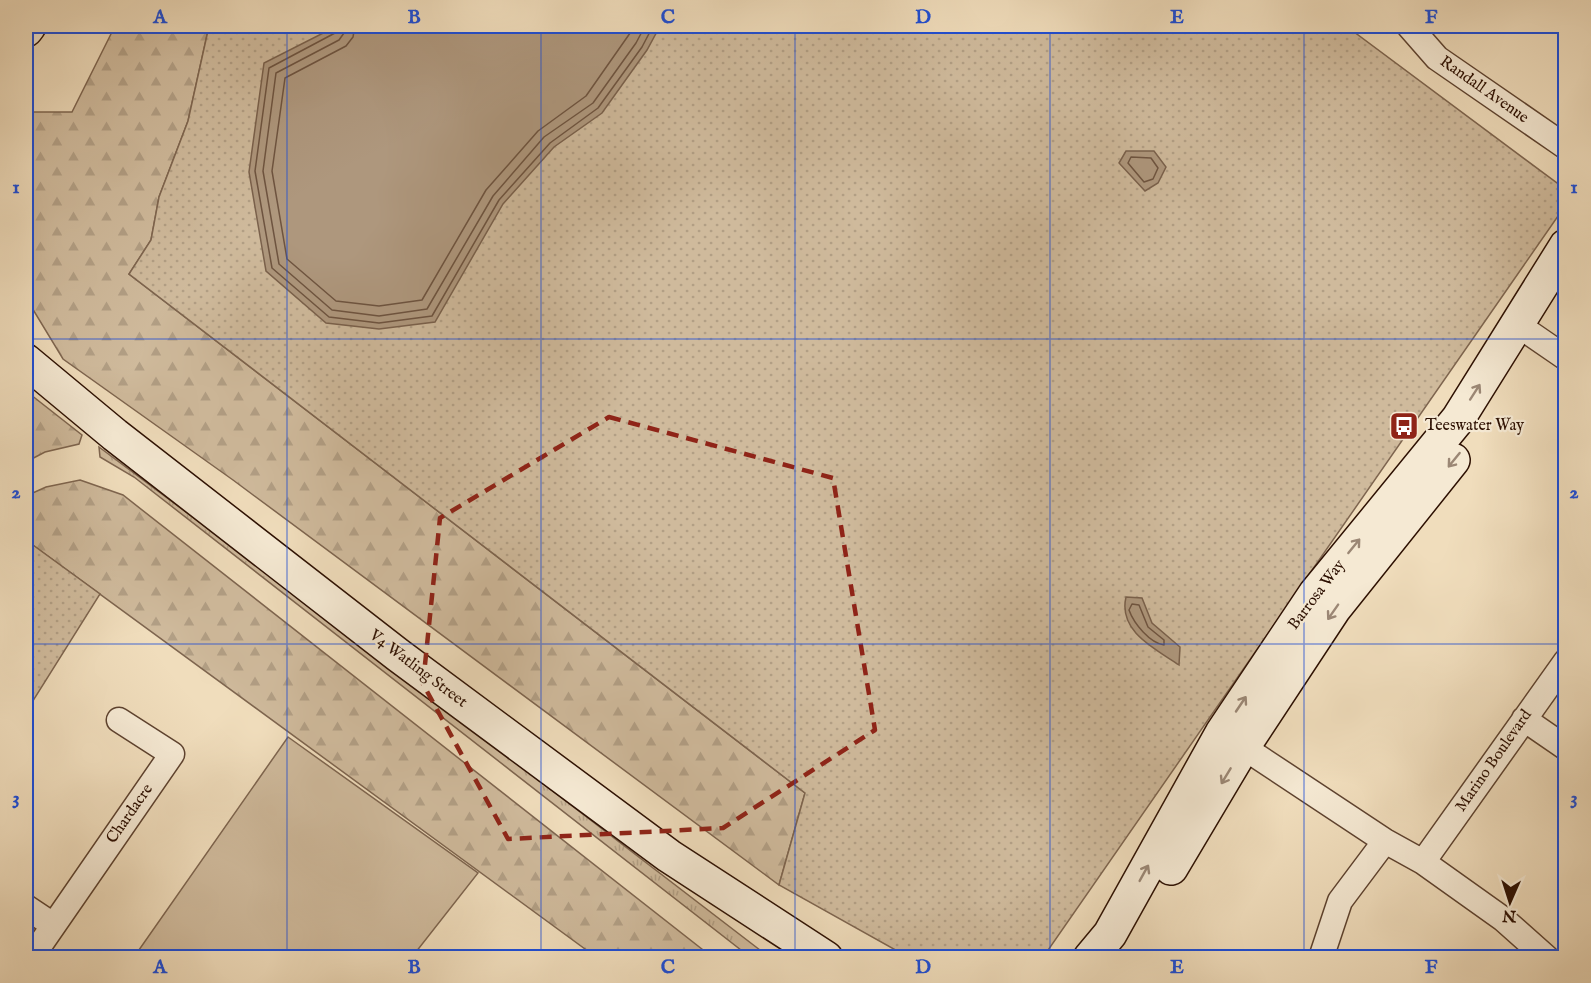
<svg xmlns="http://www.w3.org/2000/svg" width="1591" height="983" viewBox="0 0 1591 983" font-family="'IM FELL English',serif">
<defs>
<pattern id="grass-tufts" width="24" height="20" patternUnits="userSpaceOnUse" patternTransform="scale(1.5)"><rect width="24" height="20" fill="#cfba9c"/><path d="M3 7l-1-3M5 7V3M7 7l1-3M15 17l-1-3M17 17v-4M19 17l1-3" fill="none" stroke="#b29f85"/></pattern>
<pattern id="forest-firs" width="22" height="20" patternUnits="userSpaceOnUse" patternTransform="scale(1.5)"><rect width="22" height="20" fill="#cfba9c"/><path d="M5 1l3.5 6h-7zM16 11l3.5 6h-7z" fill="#b29f85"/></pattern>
<pattern id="park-dots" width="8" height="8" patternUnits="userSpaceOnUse" patternTransform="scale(1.5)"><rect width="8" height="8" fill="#cfba9c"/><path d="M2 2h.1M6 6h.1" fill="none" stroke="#b29f85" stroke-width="1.8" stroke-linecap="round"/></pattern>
</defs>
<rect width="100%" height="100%" fill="#f0ddbc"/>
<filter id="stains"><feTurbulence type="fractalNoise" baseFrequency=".00333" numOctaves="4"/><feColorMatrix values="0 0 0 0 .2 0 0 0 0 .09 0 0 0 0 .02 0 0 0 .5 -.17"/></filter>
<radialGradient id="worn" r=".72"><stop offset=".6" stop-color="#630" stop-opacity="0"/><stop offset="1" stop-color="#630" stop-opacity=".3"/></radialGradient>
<!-- grass -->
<path fill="url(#grass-tufts)" stroke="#7e654f" stroke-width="1.5" d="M99,447L317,610L769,957H750L134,477L100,457Z"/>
<!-- forest -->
<path fill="url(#forest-firs)" stroke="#7e654f" stroke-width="1.5" d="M115,26H209L188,121L159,197L151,240L129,274L805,793L779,885L233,480L63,359L26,298V112H72Z
M26,391L82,435L79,444L45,452L26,462Z
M80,480L123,495L712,957H596L26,540V496L46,487Z"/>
<!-- park -->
<path fill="url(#park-dots)" stroke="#7e654f" stroke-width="1.5" d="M209,26H1346L1565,189V206L1044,956L908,957L779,885L805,793L129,274L151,240L159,197L188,121Z
M26,540L100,594L26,712Z"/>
<!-- garden -->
<path fill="#cfba9c" stroke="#7e654f" stroke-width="1.5" d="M288,737L478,873L412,957H134Z"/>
<!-- water -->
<path fill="#ae977d" stroke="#7a614c" stroke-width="1.5" d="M337,26H660L647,50L602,113L554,147L503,204L435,322L379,329L326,323L266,271L249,172L264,63Z
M1126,151H1154L1166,167L1158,183L1145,191L1119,163Z
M1126,597L1142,598L1152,623L1180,647L1179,665C1154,648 1118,631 1126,597Z"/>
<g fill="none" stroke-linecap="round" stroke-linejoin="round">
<!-- shore -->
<path stroke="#6e5440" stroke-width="1.5" d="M338,26L335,33L269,68L255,171L272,268L329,317L379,323L432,316L499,200L550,143L598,108L642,47L653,26
M346,26L344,33L339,40L276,73L263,171L279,264L332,310L379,316L427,309L493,196L544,137L593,103L636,43L645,26
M355,26L353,37L346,46L285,78L272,171L287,259L336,301L379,306L422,300L486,190L538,131L586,96L635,26
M1131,157L1151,158L1158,168L1153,179L1144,182L1128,163Z
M1132,604L1139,605L1148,627L1164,640V645C1150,643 1134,624 1129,610Z"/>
<!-- street casing -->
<g stroke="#5e4330" stroke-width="27">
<path id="street" d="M1409,26L1437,58L1566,147
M1518,325L1566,358
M1524,719L1566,748
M1231,739L1385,841L1423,862L1503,919L1547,958
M1423,862L1566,661
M26,907L53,925
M31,958L172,754L119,720
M1321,958L1340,901L1385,841"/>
</g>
<!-- secondary casing -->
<g stroke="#2d1002" stroke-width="36">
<path id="secondary" d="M26,30L29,26
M26,361L115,435L398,655L669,856L826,958
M1171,868L1243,747L1334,609L1453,460
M1090,958L1110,934L1222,733L1315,594L1458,419L1566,246"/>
</g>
<!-- street -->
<use href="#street" stroke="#f5e9d3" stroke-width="24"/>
<!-- secondary -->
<use href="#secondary" stroke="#f5e9d3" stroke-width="33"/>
</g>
<!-- one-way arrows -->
<defs><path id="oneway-shaft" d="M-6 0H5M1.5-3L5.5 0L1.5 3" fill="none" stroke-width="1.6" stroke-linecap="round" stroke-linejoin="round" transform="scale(1.5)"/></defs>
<g stroke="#9b8775">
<use href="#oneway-shaft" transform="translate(1475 392) rotate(-57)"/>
<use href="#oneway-shaft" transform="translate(1454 460) rotate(129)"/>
<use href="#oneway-shaft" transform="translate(1354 546) rotate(-51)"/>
<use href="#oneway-shaft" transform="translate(1333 612) rotate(125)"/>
<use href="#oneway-shaft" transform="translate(1241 704) rotate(-56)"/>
<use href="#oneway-shaft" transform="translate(1226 776) rotate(121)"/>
<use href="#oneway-shaft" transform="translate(1144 873) rotate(-61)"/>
</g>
<!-- marked area -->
<path fill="none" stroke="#8f2418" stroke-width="4.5" stroke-dasharray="12 8" stroke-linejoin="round" d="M609,417L833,478L875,730L723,828L508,839L423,684L440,518Z"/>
<!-- grid -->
<path fill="none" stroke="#1d4ed8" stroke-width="1.5" stroke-opacity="0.55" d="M287,26V958M541,26V958M795,26V958M1050,26V958M1304,26V958M26,339H1566M26,644H1566"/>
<!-- icons -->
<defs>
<g id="bus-square" transform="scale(1.5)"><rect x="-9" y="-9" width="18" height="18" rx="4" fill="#8f2418" stroke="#f5e9d3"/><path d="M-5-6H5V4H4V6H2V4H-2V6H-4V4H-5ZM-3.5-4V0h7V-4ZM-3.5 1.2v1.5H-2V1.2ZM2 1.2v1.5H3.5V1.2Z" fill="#fff"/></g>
</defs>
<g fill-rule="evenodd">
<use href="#bus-square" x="1404" y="426"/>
</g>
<g text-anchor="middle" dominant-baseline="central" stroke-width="4.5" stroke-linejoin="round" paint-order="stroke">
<!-- street labels -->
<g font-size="16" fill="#2d1002" stroke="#f5e9d3">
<text transform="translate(1484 90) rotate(35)">Randall Avenue</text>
<text transform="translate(1317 595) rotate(-53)">Barrosa Way</text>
<text transform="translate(418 669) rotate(37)">V4 Watling Street</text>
<text transform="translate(1494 761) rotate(-55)">Marino Boulevard</text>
<text transform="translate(130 814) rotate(-55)">Chardacre</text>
</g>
<!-- poi labels -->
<g font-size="16" fill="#2d1002" stroke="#f5e9d3" text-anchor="start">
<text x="1425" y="426">Teeswater Way</text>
</g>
</g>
<!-- margin -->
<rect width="1591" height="983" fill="none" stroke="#f0ddbc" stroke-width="66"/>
<!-- north arrow -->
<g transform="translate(1510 902) rotate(183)" stroke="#f5e9d3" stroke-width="4.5" paint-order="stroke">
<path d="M0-4.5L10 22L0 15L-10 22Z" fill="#2d1002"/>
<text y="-9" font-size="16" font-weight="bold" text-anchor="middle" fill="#2d1002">N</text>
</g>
<rect x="33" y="33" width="1525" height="917" fill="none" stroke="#1d4ed8" stroke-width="2"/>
<g font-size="20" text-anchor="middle" font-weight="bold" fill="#1d4ed8">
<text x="160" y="23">A</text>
<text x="414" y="23">B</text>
<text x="668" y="23">C</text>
<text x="923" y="23">D</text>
<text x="1177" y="23">E</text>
<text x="1431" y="23">F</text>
<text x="16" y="193">1</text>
<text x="1574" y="193">1</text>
<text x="16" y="498">2</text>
<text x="1574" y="498">2</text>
<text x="16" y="804">3</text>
<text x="1574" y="804">3</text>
<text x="160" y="973">A</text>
<text x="414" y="973">B</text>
<text x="668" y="973">C</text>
<text x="923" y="973">D</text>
<text x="1177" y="973">E</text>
<text x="1431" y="973">F</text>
</g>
<rect width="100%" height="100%" filter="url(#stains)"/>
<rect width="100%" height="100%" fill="url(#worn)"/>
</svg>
